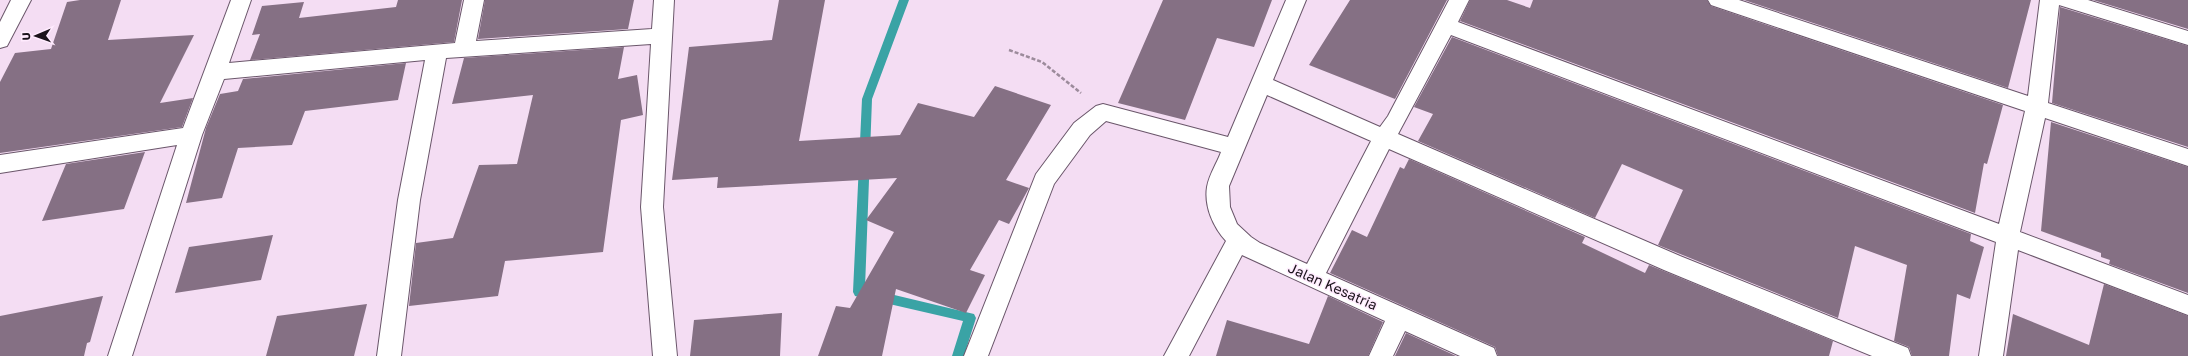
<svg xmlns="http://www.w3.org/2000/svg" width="2188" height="356" viewBox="0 0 2188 356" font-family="'Golos Text',sans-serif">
<rect width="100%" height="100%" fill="#f4ddf3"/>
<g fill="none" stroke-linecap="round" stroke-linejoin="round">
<!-- stream -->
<path fill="#3aa3a5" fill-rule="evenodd" d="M899,0H909L872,99L865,288L974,314L976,318L964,356H952L963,321L859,297L855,296L853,292L862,99Z"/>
</g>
<!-- building -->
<path fill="#857084" d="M80,0H121L108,40L194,35L160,103L193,98L182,127L0,153V82L15,53L51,49L67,2Z
M398,0H462L454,42L250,60L260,34L252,35L262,6L304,2L299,18L396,7Z
M485,0H634L628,29L478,39Z
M779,0H825L799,141L900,135L918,103L974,117L995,86L1051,105L1006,180L1029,188L1009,224L999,220L970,270L985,275L966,313L896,289L882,356H818L836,306L850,308L894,232L866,220L897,178L717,188L718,177L672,180L689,47L772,40Z
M1163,0H1272L1254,47L1217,38L1185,120L1118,103Z
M1350,0H1447L1395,99L1309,65Z
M1470,0H1507L1530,8L1533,0H1707L1711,6L2003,105L1987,164L1984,163L1975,213L1460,21Z
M1744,0H2031L2008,88Z
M2093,0H2188V29Z
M2060,7L2188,46V147L2052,103Z
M1452,37L1971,234L1970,241L1984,247L1970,299L1957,294L1949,356H1912L1909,347L1894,341L1907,265L1855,246L1838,318L1658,245L1683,190L1622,164L1595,218L1418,141L1433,114L1414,107Z
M624,47L618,79L637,75L643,115L621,120L603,252L505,261L498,296L409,306L416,243L453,238L479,165L517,164L533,95L452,104L464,58Z
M406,63L398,100L305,111L292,145L238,148L222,198L186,203L206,128L220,94L238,91L243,79Z
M2051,122L2188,167V293L2109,264L2110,260L2101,257V253L2041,231Z
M145,152L124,209L42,221L66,164Z
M1409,159L1585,237L1582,243L1645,273L1649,265L1833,341L1829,356H1498L1495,347L1330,273L1352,230L1367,237L1400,167L1404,169Z
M273,235L261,280L175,293L189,247Z
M2104,284L2188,316V356H2006L2013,314L2089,345Z
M103,296L90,342L87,343L84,356H0V316Z
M1328,296L1383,322L1368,356H1216L1227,320L1309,344Z
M367,304L354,356H266L277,316Z
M782,313L780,356H690L694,320Z
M1406,333L1456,356H1395Z"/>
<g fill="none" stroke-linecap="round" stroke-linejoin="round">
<!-- street casing -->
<g stroke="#6a566a" stroke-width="2">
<path id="street" d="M11,0H31L7,46L0,48V22Z
M231,0H251L229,63L455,43L464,0H484L476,41L652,29L654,0H674L663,207L677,356H653L641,207L651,44L446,58L420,200L401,356H377L398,200L425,60L224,79L202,135L132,356H108L177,145L0,173V155L183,128Z
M1286,0H1306L1273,80L1380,127L1388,116L1449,0H1469L1458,22L1999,224L2025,111L1711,5L1708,0H1739L2028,96L2040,0H2088L2188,31V45L2059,5L2048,103L2188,149V166L2045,118L2020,232L2188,295V315L2018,250L2003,356H1979L1996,242L1451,35L1398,134L1680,256L1908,348L1911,356H1872L1664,270L1389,149L1326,273L1494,348L1497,356H1460L1405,331L1393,356H1369L1385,321L1242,255L1189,356H1164L1226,241C1213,227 1204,206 1207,187C1209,175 1217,163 1221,152L1106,121L1090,135L1054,184L988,356H964L1036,174L1074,123L1096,106L1103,104L1228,137ZM1267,95L1371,141L1307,264L1260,243L1251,237L1237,224L1230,207L1229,186Z"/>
</g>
<!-- path -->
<path stroke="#9c8b9b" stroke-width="2.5" stroke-dasharray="4 2" stroke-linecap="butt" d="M1009,50L1042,62L1081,93"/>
<!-- street -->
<use href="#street" fill="#fff" fill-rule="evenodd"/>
</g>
<g text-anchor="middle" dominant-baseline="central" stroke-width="3" stroke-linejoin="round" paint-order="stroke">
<!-- street labels -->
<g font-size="14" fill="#1b131b" stroke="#ffebfe">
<text transform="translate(1333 286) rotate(24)">Jalan Kesatria</text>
</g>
</g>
<!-- north arrow -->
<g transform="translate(36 36) rotate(268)" stroke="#ffebfe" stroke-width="3" paint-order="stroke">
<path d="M0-3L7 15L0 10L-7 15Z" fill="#1b131b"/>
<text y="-6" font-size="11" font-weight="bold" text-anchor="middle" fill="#1b131b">U</text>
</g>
</svg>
